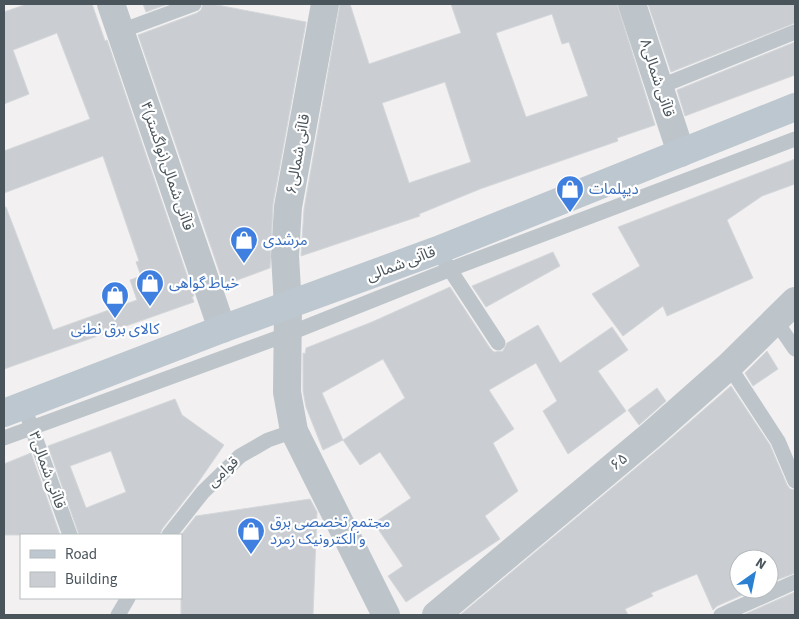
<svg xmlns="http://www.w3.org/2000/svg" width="799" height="619" viewBox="0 0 799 619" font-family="'Source Sans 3','Noto Sans Arabic',sans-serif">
<rect width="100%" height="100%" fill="#f2f0f0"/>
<!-- building -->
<path fill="#cacdd2" stroke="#d4d7da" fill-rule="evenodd" d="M27,4H92L105,41L107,40L194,296L192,297L194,302L4,369V207H6L53,330L137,300L130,280L141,276L136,262L139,261L103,156L4,193V151L90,119L57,33L13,50L29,94L4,104V12Z
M143,4H168L146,12Z
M203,4H212L306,22L273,204L270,268L224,285L138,35L197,13L201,10Z
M340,4H350L369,64L461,33L451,4H617L655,125L617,138L618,141L480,189L419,214L420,216L301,256L304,209ZM552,14L562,44L569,42L588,96L526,117L496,33ZM445,82L471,162L409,183L382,103Z
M648,4H795V23L671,72Z
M795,42V75L685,116L677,90Z
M795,159V184L762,196L727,220L753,278L667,316L663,306L623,336L592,294L640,266L618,227Z
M553,252L560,266L486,307L472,286Z
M450,287L490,348L494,352L503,351L507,343L538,325L560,363L612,327L628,350L598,371L626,411L568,454L543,411L557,401L536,363L489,390L514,429L493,443L518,491L485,516L500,539L406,602L388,576L403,566L374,523L411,498L380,452L360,465L343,440L323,450L306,407L303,391V353L305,354L306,348L372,322ZM383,359L405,398L343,440L322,393Z
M767,351L778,369L753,386L745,373Z
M731,386L770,445L787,485L790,489L795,490V573L769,583V559H739V589H756L717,606L713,610L697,574L651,593L653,596L625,609L628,615H460L661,447Z
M657,388L666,401L639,425L628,410Z
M175,399L182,415L224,445L195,487L162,529L160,535H79L48,446ZM111,451L126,492L86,508L70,466Z
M31,453L60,535H4V464Z
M310,499L317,512L313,615H181V535L196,516Z
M795,592V615H743Z"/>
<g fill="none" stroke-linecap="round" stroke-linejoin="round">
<!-- lane -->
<path stroke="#bdc5cb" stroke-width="15" d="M121,31L194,4
M659,87L795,32
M445,262L498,343
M775,320L795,349
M729,366L778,441L795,481
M29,420L70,535
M4,438L288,334L451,269L795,139
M169,535L203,492L240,456L268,440L294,431
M118,615L128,598
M721,615L795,582"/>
<!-- street -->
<path stroke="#bdc5cb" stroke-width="28" d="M111,4L222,329
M325,4L288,207L285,256L288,306L287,392L294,431L386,615
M632,4L681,153
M436,615L651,435L729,366L795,301"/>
<!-- secondary -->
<path stroke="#bdc7cf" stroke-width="28" d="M4,413L222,329L438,250L795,107"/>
</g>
<!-- icons -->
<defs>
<g id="shop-pin" transform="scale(1.4375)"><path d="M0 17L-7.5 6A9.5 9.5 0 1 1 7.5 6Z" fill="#3f7fe0" stroke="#fff"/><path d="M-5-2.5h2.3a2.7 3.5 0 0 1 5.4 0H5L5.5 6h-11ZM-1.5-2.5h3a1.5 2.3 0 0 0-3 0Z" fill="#fff"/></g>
</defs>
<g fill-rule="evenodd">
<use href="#shop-pin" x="570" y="189"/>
<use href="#shop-pin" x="244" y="240"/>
<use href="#shop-pin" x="150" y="283"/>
<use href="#shop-pin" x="115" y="295"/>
<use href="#shop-pin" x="251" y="531"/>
</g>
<g text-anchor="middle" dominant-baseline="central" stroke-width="4.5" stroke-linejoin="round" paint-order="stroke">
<!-- street labels -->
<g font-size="15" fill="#49545b" stroke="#fff">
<text transform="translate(657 78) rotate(72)">قاآنی شمالی۸</text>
<text transform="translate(298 154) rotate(-80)">قاآنی شمالی۶</text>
<text transform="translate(167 166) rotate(71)">۴قاآنی شمالی(نواگستر)</text>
<text transform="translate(401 264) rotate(-21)">قاآنی شمالی</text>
<text transform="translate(619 462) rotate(-40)">۶۵</text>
<text transform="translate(47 470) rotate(70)">قاآنی شمالی۳</text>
<text transform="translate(223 472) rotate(-43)">قوامی</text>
</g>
<!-- shop labels -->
<g font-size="15" fill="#366cbe" stroke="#fff" text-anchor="start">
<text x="589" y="189">دیپلمات</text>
<text x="263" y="240">مرشدی</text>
<text x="169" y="283">خیاط گواهی</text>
<text x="115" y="329" text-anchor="middle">کالای برق نطنی</text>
<text x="270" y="522">مجتمع تخصصی برق<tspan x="270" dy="17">و الکترونیک زمرد</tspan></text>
</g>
</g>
<!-- border -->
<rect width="799" height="619" fill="none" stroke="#49545b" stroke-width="10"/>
<!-- legend -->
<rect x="20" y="534" width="162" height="65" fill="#ffffff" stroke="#b6bbbd"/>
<rect x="30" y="550" width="25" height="8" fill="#bdc7cf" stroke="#b6bbbd"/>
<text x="65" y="559" font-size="15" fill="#49545b">Road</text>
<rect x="30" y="572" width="25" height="15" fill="#cacdd2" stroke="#b6bbbd"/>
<text x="65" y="584" font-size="15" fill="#49545b">Building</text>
<!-- north arrow -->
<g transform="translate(754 574) rotate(33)"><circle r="24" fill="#ffffff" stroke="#b6bbbd"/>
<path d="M0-4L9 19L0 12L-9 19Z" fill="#2b80d1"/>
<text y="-8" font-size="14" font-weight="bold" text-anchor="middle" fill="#49545b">N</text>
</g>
</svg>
